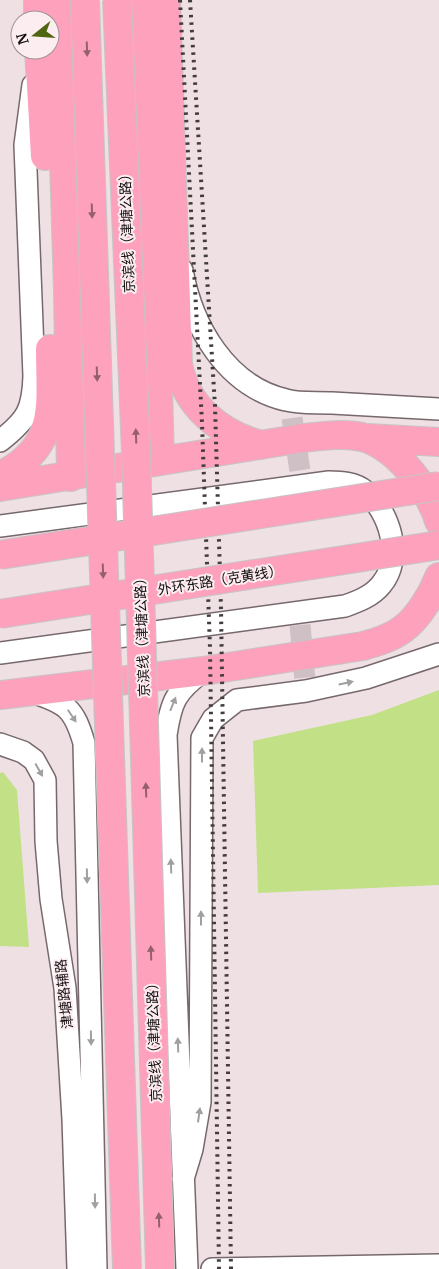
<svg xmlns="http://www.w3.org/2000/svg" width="439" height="1269" viewBox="0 0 439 1269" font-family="Merriweather,'Noto Sans SC',serif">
<rect width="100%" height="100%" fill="#efe0e4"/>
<!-- green -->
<path fill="#c2e086" d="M439,690V885L258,893L253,741L372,715Z
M3,772L17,790L29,947L0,946V773Z"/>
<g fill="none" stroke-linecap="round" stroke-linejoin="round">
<!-- minor-tunnel -->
<path stroke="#cec0c4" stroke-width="21" stroke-dasharray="21 11" stroke-linecap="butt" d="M292,418L300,471
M300,625L305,681"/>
<!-- minor casing -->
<g stroke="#76686c" stroke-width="24">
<path id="minor" d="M182,270C192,326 226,386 286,400C300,404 317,402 332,403C368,405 403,407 439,409
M0,441C27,420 33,410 34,376L25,145L33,85
M0,526L329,482C342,482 355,483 365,491C390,512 404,558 381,585C372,596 359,601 345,606L0,653
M32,692C66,703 74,708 84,743L96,1269
M0,744L23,752L34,760L45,780L46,841L51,899L65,988L73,1119L78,1269
M183,1179L192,1149L200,1102L202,738L213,719L237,700L306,691L366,678L439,654
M187,1269L166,735C171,702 175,692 203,671
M212,1269L439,1265"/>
</g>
<!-- highway casing -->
<g stroke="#c6c5c6" stroke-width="30">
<path id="highway" d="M38,0V20
M59,0L68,290L71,477
M143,0L155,278L160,461
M166,0L178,364C186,407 221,434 261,445
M39,50L45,156
M368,438L439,442
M0,476C60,446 50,405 50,349
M0,487L303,438C322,436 343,433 362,437C396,446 429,489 439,521
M0,695L203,671L363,646C377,642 391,638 403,629C418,618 432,595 439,577"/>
</g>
<!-- minor -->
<use href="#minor" stroke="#fff" stroke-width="21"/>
<!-- highway -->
<use href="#highway" stroke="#fea1bd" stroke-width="28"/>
<!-- rail -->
<path stroke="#433c3e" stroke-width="4" stroke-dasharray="2.5 5" stroke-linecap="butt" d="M180,0L202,423L210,648L219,1269
M190,0L215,406L221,609L231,1269"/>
<!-- highway-bridge casing -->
<g stroke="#c6c5c6" stroke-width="30" stroke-linecap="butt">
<path id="highway-bridge" d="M85,0L127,1269
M117,0L136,452L160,1269
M0,555L439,486
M0,614L439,545"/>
</g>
<!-- highway-bridge -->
<use href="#highway-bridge" stroke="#fea1bd" stroke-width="28"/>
</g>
<!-- one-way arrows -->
<defs><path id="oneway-solid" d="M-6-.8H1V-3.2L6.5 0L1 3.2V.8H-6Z" transform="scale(1.25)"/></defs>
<g fill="#945f6f">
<use href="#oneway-solid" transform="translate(87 49) rotate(88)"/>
<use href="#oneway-solid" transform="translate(92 211) rotate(88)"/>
<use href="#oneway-solid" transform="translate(97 374) rotate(88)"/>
<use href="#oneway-solid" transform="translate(136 436) rotate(-92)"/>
<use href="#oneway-solid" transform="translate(103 571) rotate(88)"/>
<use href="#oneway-solid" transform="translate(146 790) rotate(-92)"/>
<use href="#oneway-solid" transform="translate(151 953) rotate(-92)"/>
<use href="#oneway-solid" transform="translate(159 1220) rotate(-92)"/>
</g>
<g fill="#a19f9f">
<use href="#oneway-solid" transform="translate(346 683) rotate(-12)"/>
<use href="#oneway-solid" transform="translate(173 704) rotate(-68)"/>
<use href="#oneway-solid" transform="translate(72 716) rotate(56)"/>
<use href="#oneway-solid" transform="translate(202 755) rotate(-90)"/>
<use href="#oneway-solid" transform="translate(39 770) rotate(61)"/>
<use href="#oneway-solid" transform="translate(171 866) rotate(-92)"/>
<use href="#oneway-solid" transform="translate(87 876) rotate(89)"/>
<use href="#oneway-solid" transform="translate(201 918) rotate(-90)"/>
<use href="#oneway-solid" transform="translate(91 1038) rotate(89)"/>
<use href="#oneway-solid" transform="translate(178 1045) rotate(-92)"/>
<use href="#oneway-solid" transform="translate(199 1115) rotate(-82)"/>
<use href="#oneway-solid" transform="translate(95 1201) rotate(89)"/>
</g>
<g text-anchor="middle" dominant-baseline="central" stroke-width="4" stroke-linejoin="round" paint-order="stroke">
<!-- street labels -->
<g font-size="14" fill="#130e10" stroke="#fcedf1">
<text transform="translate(127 230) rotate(-92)">京滨线（津塘公路）</text>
<text transform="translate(220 580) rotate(-9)">外环东路（克黄线）</text>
<text transform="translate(142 634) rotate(-92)">京滨线（津塘公路）</text>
<text transform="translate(64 994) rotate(-96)">津塘路辅路</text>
<text transform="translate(154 1039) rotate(-92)">京滨线（津塘公路）</text>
</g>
</g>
<!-- north arrow -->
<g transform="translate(35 35) rotate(253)"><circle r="24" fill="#fcedf1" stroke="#9f9497"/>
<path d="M0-4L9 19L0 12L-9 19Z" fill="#4f6512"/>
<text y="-8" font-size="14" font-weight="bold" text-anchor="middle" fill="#130e10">N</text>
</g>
</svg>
